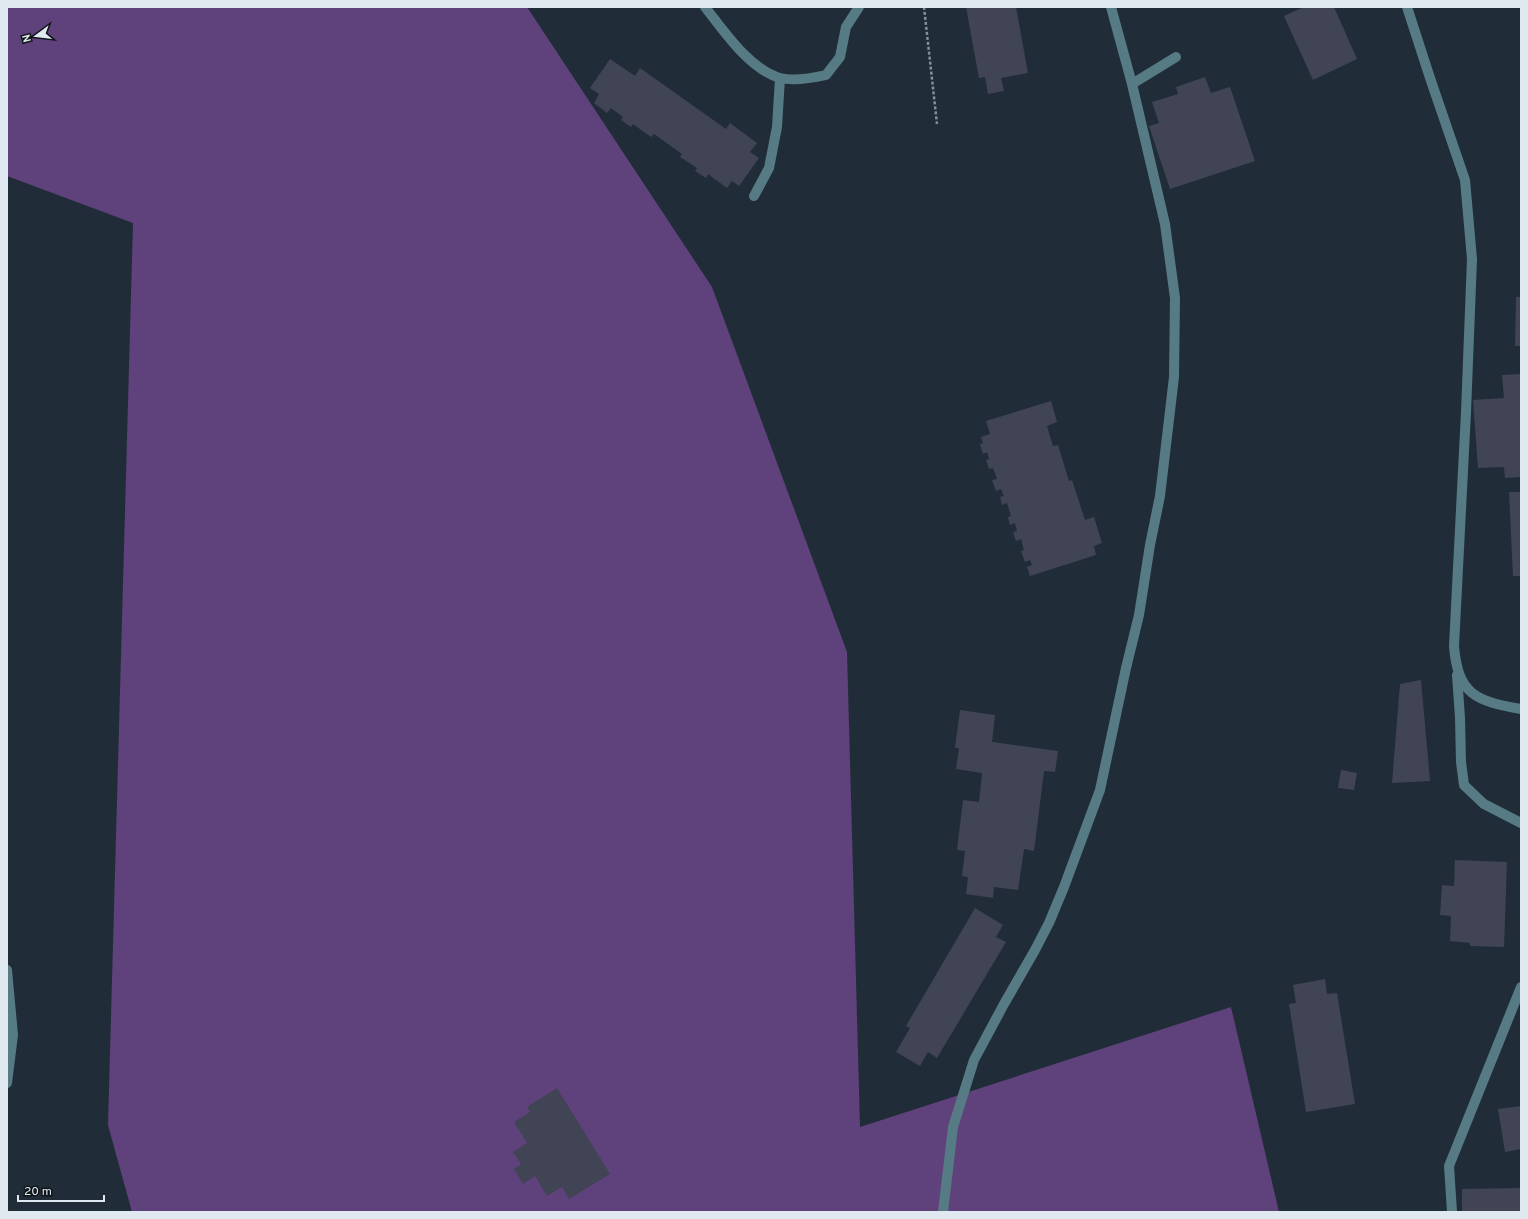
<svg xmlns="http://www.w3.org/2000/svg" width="1528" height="1219" viewBox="0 0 1528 1219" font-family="Overpass,sans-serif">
<rect width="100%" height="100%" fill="#202d38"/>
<!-- forest -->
<path fill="#5f427b" d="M7,7H527L712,287L847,652L860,1127L1231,1007L1279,1212H132L108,1125L133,223L7,176Z"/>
<!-- building -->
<path fill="#414454" d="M966,7H1016L1028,73L1001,78L1004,91L988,94L985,77L979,78Z
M1304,7H1334L1357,59L1313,80L1284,16Z
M610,59L635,76L640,68L726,129L730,123L757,143L750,152L759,158L739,186L732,181L727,188L708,174L706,178L695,171L697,168L680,157L682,154L654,134L651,137L633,124L631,127L621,120L623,117L611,108L607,113L594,103L599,94L590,88Z
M1205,77L1211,93L1230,87L1255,161L1170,189L1149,126L1159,123L1152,102L1178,94L1176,87Z
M1516,297H1521V346H1515Z
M1521,374V477L1505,478L1504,467L1478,468L1473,400L1504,398L1502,375Z
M1051,401L1057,422L1047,426L1053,446L1058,445L1069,481L1072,480L1085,520L1094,517L1102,543L1094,546L1096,555L1030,576L1027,567L1032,565L1030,560L1025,562L1021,551L1024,550L1021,539L1016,541L1013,532L1017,531L1015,523L1010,525L1008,517L1011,516L1007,503L1002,505L1000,497L1004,496L1001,489L996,491L992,480L997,479L993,468L989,469L986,460L989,459L987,452L983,454L980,444L983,443L981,437L990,434L986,421Z
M1509,492H1521V576H1513Z
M1421,680L1430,781L1392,783L1400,684Z
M960,710L995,715L992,742L1058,751L1055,772L1044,771L1034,851L1024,849L1018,890L994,887L993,898L966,894L968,877L962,876L965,851L957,850L963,800L979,802L982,773L956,769L959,748H955Z
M1341,770L1357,773L1354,790L1338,788Z
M1455,860L1507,862L1504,947L1470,946V943L1450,941L1451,916L1440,915L1442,885L1454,886Z
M975,908L1003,925L996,937L1006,942L937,1058L928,1052L920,1066L896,1052L910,1028L906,1026Z
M1325,979L1327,994L1337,993L1355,1104L1306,1112L1289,1004L1296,1003L1293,985Z
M557,1088L610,1174L569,1199L562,1187L547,1196L535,1176L523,1184L514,1169L521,1164L513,1152L527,1143L514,1122L530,1112L527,1107Z
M1521,1106V1149L1505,1152L1498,1109Z
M1521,1188V1212H1462V1189Z"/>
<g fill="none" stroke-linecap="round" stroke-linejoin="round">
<!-- path -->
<path stroke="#848f98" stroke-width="2.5" stroke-dasharray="3 2" stroke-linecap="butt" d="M924,7L937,124"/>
<!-- minor -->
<path stroke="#577b84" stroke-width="10" d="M705,7C724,31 749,69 780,78C793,81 813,78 826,75L840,57L846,27L859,7
M1407,7L1430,78L1465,180L1472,259L1466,412L1454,646C1458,695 1476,701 1521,709
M1132,84L1176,57
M754,196L769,168L777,127L780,78
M1457,675L1460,718L1461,762L1464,785L1484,804L1521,823
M7,970L13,1035L7,1083
M943,1212L953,1127L974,1060L1004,1004L1035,950L1049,923L1064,887L1100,790L1126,668L1139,615L1150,545L1160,496L1174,377L1175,298L1165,224L1132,84L1111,7
M1452,1212L1449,1166L1521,987"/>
</g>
<!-- border -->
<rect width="1528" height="1219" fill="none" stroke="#e0e9f0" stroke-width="16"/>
<!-- north arrow -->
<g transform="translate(36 36) rotate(255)" stroke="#0f1519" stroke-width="3" paint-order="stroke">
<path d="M0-3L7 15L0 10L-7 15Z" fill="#e0e9f0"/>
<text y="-6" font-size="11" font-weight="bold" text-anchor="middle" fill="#e0e9f0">N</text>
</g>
<!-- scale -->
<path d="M18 1195v6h86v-6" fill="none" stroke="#e0e9f0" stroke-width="2"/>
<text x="24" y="1195" font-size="12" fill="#e0e9f0" stroke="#0f1519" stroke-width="3" paint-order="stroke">20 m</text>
</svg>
